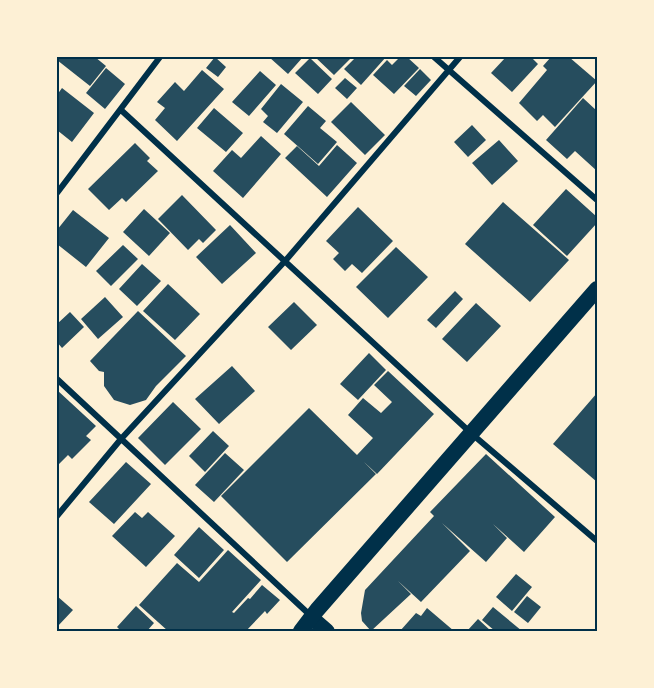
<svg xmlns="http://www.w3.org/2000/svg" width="654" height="688" viewBox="0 0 654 688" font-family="'Noto Sans',sans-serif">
<rect width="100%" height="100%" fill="#fdf0d5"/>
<!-- building -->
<path fill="#264d5e" d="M57,57H95L106,66L90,86L57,60Z
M215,57L226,67L218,77L206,68Z
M269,57H303L288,74Z
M315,57H352L334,75Z
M356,57H386L361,85L344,69Z
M400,57H407L419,68L394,94L373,75L387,60L392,65Z
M506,57H531L538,64L512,92L491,73Z
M551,57H569L597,81L555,127L543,115L537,121L519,103L547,70L543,66Z
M310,58L332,79L318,94L295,73Z
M106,68L125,84L105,109L86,93Z
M420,69L431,80L416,96L404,86Z
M202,70L224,89L177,141L155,120L165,108L157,102L175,82L184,91Z
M260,71L276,85L249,116L232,102Z
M345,78L357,88L347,99L335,88Z
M281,84L303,102L277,133L263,122L268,116L261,109Z
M62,88L94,113L72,142L57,130V95Z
M583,98L597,111V171L575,151L567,159L546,140Z
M351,102L385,135L365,155L331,122Z
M308,106L326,121L320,128L337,142L318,164L284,134Z
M214,108L243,133L226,152L197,128Z
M472,125L486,140L468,157L454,142Z
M261,136L281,154L243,198L213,171L232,150L241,158Z
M499,140L518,161L492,185L472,163Z
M135,143L150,158L147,161L158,171L126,202L122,198L109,210L88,189Z
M337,145L357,163L327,197L285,158L297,146L319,166Z
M566,189L597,217V223L567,256L533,225Z
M182,195L216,230L203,243L199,239L188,250L158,219Z
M503,202L569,260L530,302L465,244Z
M358,207L393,241L362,273L352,264L345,271L333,259L339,253L326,241Z
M144,209L170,233L149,256L123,232Z
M73,210L109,238L86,267L57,244V230Z
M230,225L256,253L222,284L196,257Z
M123,245L138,259L111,286L96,271Z
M396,247L428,277L388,318L356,287Z
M142,264L161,281L137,306L119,289Z
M168,284L200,314L175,340L143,311Z
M455,291L463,299L436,328L427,320Z
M105,297L123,317L98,339L81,319Z
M294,302L317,325L291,350L268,327Z
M476,303L501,326L467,362L442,339Z
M138,311L186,356L156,386L146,400L130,405L114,400L104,386V372L99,371L90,361Z
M70,312L84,327L62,348L57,342V324Z
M369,353L386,370L358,400L340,384Z
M232,366L255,391L219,424L195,399Z
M388,371L434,414L377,474L364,462L376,474L287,562L221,496L309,408L357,455L373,438L348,415L363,398L381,413L392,402L374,385Z
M57,390L96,426L86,436L91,440L72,459L68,455L59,464L57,462Z
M597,393V482L553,444Z
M173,402L201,429L165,465L138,438Z
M213,431L229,446L205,472L189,456Z
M225,453L244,470L214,502L195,485Z
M486,454L555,517L524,552L493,524L507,538L486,562L442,523L470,551L421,602L398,581L411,594L371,631L362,621L361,613L365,590L434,516L430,512Z
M126,462L151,484L114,524L89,502Z
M135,512L142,518L148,512L175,536L146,567L112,536Z
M199,527L224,550L199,578L174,555Z
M228,550L261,580L232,612L234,613L248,598L250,599L262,585L280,600L267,614L265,611L246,631H168L139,605L177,563L199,582Z
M516,574L532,587L512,611L496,597Z
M57,596L73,610L57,627Z
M527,596L541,607L528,623L514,612Z
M136,606L154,623L147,631H121L117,627Z
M493,607L522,631H495L482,620Z
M427,608L454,631H400L416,613L421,616Z
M478,619L491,631H467Z"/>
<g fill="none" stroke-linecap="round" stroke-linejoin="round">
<!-- minor -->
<path stroke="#003049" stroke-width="6" d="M434,57L597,200
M121,110L472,434L597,541
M57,193L160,57
M57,379L311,616
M57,516L121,439L286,260L460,57"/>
<!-- primary -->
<path stroke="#003049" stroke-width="15" d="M312,618L327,631"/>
<!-- trunk -->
<path stroke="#003049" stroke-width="16" d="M301,631L317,610L597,289"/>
</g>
<!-- border -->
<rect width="654" height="688" fill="none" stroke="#fdf0d5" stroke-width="117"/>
<rect x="58" y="58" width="538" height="572" fill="none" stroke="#003049" stroke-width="2"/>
</svg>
